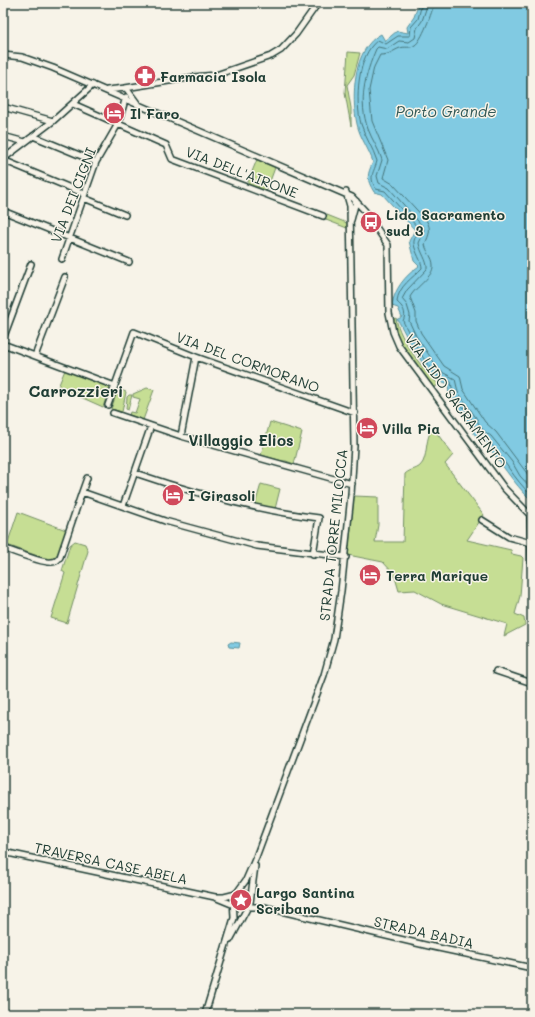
<svg xmlns="http://www.w3.org/2000/svg" width="535" height="1017" viewBox="0 0 535 1017" font-family="Mali,sans-serif">
<rect width="100%" height="100%" fill="#f7f3e8"/>
<filter id="ink" filterUnits="userSpaceOnUse"><feTurbulence type="fractalNoise" baseFrequency=".025" numOctaves="2"/><feDisplacementMap in="SourceGraphic" scale="8" xChannelSelector="R" yChannelSelector="G"/><feConvolveMatrix kernelMatrix="1 2 1 2 8 2 1 2 1" color-interpolation-filters="sRGB"/></filter>
<g filter="url(#ink)">
<!-- green -->
<path fill="#c6de94" stroke="#728e64" d="M348,52L360,53L354,75L347,85L351,108V126L345,93Z
M258,157L276,165L266,192L259,189V187H254L247,184Z
M327,215L347,223V228L326,220Z
M396,318C399,339 424,371 439,385L431,388L401,345L392,320Z
M65,370L110,387L103,407L58,387Z
M147,388L154,390L143,420L129,415L130,412L135,413L140,399L133,397V394Z
M118,389L126,392L122,412L111,409Z
M129,395H132L128,410L126,409L127,397Z
M270,422L302,432L294,464L286,461H282L261,455Z
M433,428L453,455L445,464L484,515L467,540L511,550L512,554L521,556L523,558L520,596L515,614L524,618L525,625L504,636L507,624L441,604L415,590L399,591L394,574L383,562L348,555L354,496L378,497V525L375,542H403L405,474C411,468 418,471 423,462C428,451 425,438 433,428Z
M261,484L280,489L275,509L255,505Z
M18,512L66,530C62,541 61,557 49,560L7,545Z
M75,541L85,544L88,551L67,623L51,618L65,573L62,571L70,545Z"/>
<!-- water -->
<path fill="#81cae2" stroke="#5a929c" d="M419,3H532V501C513,483 499,460 484,441C477,440 471,430 469,424L449,395L448,384C444,382 439,381 436,379C426,373 404,332 398,320H396L402,317L398,308L392,306C394,289 405,276 419,266L414,261L409,241L415,230L382,194L374,192C366,179 367,175 373,162C369,149 360,138 357,124C351,97 353,48 381,34L385,41L397,31L408,33L407,27L414,17Z
M231,642L240,643L239,648L229,647L228,644Z"/>
<g fill="none" stroke-linecap="round" stroke-linejoin="round">
<!-- shore -->
<path stroke="#46757a" stroke-width="1" d="M422,3L418,19L411,27L410,36H398L386,44L378,40C357,55 355,101 361,124C365,137 373,148 377,161C374,173 368,176 376,189L385,191L419,229C418,235 413,238 414,244C415,252 422,261 422,268C413,278 398,286 397,302C403,307 407,313 403,321C409,334 426,366 437,375C441,378 447,379 451,382L453,393L473,421C474,426 478,434 483,437C488,440 484,435 488,440C503,458 514,479 532,496
M428,3L422,21L417,28L415,38L409,42L399,41L387,49L378,47L376,49C365,75 358,101 368,129C372,140 379,149 382,160L377,176L379,183L389,188L424,228L423,234L419,243C420,252 428,261 427,269L407,290L402,299L407,305L410,315L409,321L416,336L440,371L455,379L458,392L477,419L479,425L485,432L491,436L512,462L520,476L532,489
M434,3C433,11 421,42 415,45C410,49 405,46 400,48C392,51 390,55 380,55L374,67L369,90L372,121L388,160L383,178L393,184L426,220C432,229 429,235 425,244C426,252 433,257 433,265C434,277 416,286 410,297L416,313V321L421,333L444,366L460,376L463,389L485,422L496,432L532,480"/>
<!-- minor casing -->
<g stroke="#1f3d34" stroke-width="8">
<path id="minor" d="M3,55L22,57L53,68L352,197L365,211L388,245L389,313L393,332L399,346L504,488L532,517
M125,88L194,77L216,75L271,56L281,50L296,34L318,3
M107,90L126,88L137,103
M73,104L166,145L172,159L323,216
M3,107L53,121
M3,136L25,142
M33,136L96,162
M3,159L53,121L93,85
M3,160L85,194
M84,198L125,215
M3,211L129,262
M351,220L356,201
M62,259L96,162L118,124L126,97
M3,339L31,264
M3,344L115,386
M35,356L65,277
M108,405L134,332L196,357L355,413
M113,413L181,436L352,484
M181,436L196,357
M135,473C196,494 254,510 319,518L313,554
M82,492L87,478
M123,506L151,426
M530,516L532,581
M482,520L509,537L531,543
M3,548C12,551 44,564 52,562C55,562 58,560 60,557L82,492L165,521L257,546L346,557
M496,671L532,683
M3,852L215,897H224L236,894
M236,893L244,892L249,897
M217,898L234,905
M247,907H264L429,946L532,968
M230,940L250,903L255,866
M205,1014L234,918L233,898L246,880L256,857L324,675L334,639L341,591L351,495L354,446L350,206L346,192"/>
</g>
<!-- minor -->
<use href="#minor" stroke="#f7f3e8" stroke-width="5"/>
</g>
</g>
<!-- icons -->
<defs>
<g id="pharmacy-disc" transform="scale(1.15)"><circle r="9.5" fill="#d1495b" stroke="#f7f3e8"/><path d="M-2-6h4v4h4v4h-4v4h-4v-4h-4v-4h4Z" fill="#fff"/></g>
<g id="hotel-disc" transform="scale(1.15)"><circle r="9.5" fill="#d1495b" stroke="#f7f3e8"/><path d="M-6-4.5h1.5V1H6V5H4.5V3h-9V5H-6ZM-4 0a1.8 1.8 0 1 1 3.6 0ZM.5 0V-2.5h3Q6-2.5 6 0Z" fill="#fff"/></g>
<g id="bus-disc" transform="scale(1.15)"><circle r="9.5" fill="#d1495b" stroke="#f7f3e8"/><path d="M-5-6H5V4H4V6H2V4H-2V6H-4V4H-5ZM-3.5-4V0h7V-4ZM-3.5 1.2v1.5H-2V1.2ZM2 1.2v1.5H3.5V1.2Z" fill="#fff"/></g>
<g id="sight-disc" transform="scale(1.15)"><circle r="9.5" fill="#d1495b" stroke="#f7f3e8"/><path d="M0-6L1.8-2.2L6-1.7L2.9 1.2L3.7 5.4L0 3.3L-3.7 5.4L-2.9 1.2L-6-1.7L-1.8-2.2Z" fill="#fff"/></g>
</defs>
<g fill-rule="evenodd">
<use href="#pharmacy-disc" x="145" y="76"/>
<use href="#hotel-disc" x="114" y="113"/>
<use href="#bus-disc" x="371" y="222"/>
<use href="#hotel-disc" x="367" y="428"/>
<use href="#hotel-disc" x="173" y="495"/>
<use href="#hotel-disc" x="370" y="575"/>
<use href="#sight-disc" x="241" y="900"/>
</g>
<g text-anchor="middle" dominant-baseline="central" stroke-width="3" stroke-linejoin="round" paint-order="stroke">
<!-- poi labels -->
<g font-size="14" font-weight="bold" fill="#1f3d34" stroke="#f7f3e8" text-anchor="start">
<text x="160" y="76">Farmacia Isola</text>
<text x="130" y="113">Il Faro</text>
<text x="386" y="214">Lido Sacramento<tspan x="386" dy="16">sud 3</tspan></text>
<text x="382" y="428">Villa Pia</text>
<text x="188" y="495">I Girasoli</text>
<text x="386" y="575">Terra Marique</text>
<text x="256" y="892">Largo Santina<tspan x="256" dy="16">Scribano</tspan></text>
</g>
<!-- street labels -->
<g font-size="14" fill="#1f3d34" stroke="#f7f3e8">
<text transform="translate(242 172) rotate(21)">VIA DELL'AIRONE</text>
<text transform="translate(73 195) rotate(-69)">VIA DEI CIGNI</text>
<text transform="translate(248 362) rotate(20)">VIA DEL CORMORANO</text>
<text transform="translate(456 401) rotate(54)">VIA LIDO SACRAMENTO</text>
<text transform="translate(333 535) rotate(-84)">STRADA TORRE MILOCCA</text>
<text transform="translate(111 863) rotate(12)">TRAVERSA CASE ABELA</text>
<text transform="translate(424 932) rotate(13)">STRADA BADIA</text>
</g>
<!-- water labels -->
<g font-size="15" font-style="italic" fill="#335957" stroke="#f7f3e8">
<text x="446" y="111">Porto Grande</text>
</g>
<!-- neighbourhood labels -->
<g font-size="15" font-weight="bold" fill="#1f3d34" stroke="#f7f3e8">
<text x="241" y="440">Villaggio Elios</text>
</g>
<!-- quarter labels -->
<g font-size="16" font-weight="bold" fill="#1f3d34" stroke="#f7f3e8">
<text x="76" y="390">Carrozzieri</text>
</g>
</g>
<!-- margin -->
<rect width="535" height="1017" fill="none" stroke="#f7f3e8" stroke-width="16"/>
<rect x="8" y="8" width="519" height="1001" fill="none" stroke="#1f3d34" stroke-width="1.5" filter="url(#ink)"/>
</svg>
